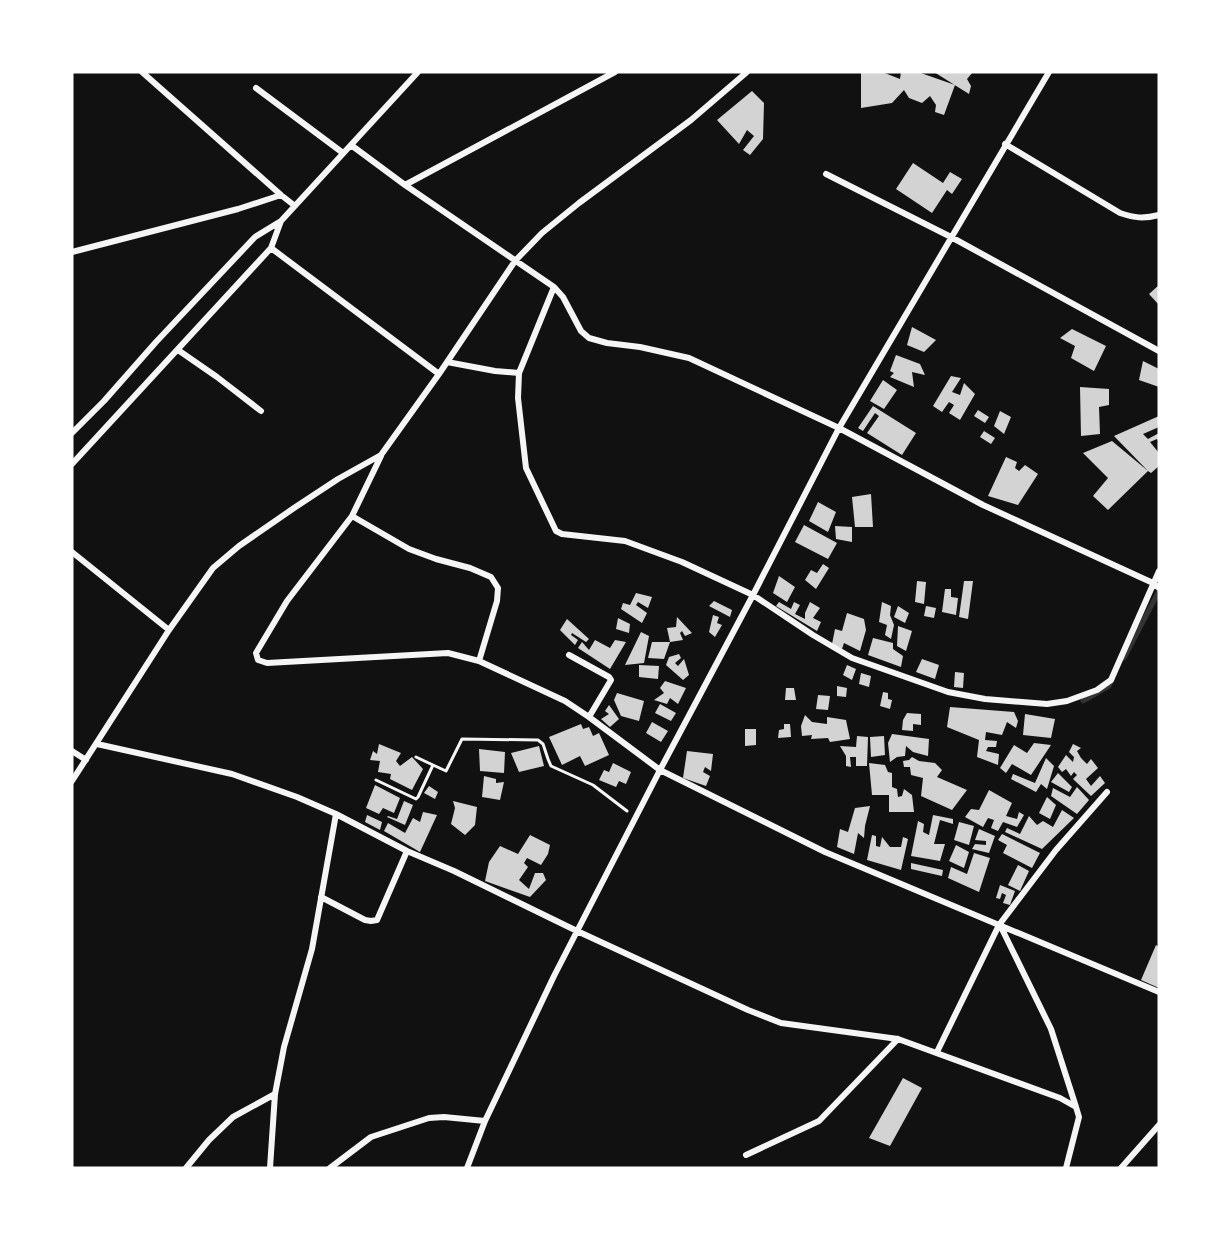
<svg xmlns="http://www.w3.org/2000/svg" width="1231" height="1240" viewBox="0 0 1231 1240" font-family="'IBM Plex Sans',sans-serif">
<rect width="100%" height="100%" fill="#111"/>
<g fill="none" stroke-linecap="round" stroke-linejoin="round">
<!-- stream -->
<path stroke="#333" stroke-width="5" d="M1124,658L1159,591
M1083,701L1109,686L1112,680"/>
</g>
<!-- building -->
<path fill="#d3d3d3" d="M861,72H882L900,79L901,72H918L955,85L944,115L935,112L936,105L930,96L922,103L909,98L904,90L892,103L861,108Z
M934,72H973L967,79L971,86L969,94Z
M752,91L764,103L763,139L750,155L743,150L754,136L747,130L739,144L717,120Z
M913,163L943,183L950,172L962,179L952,194L947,190L932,213L896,189Z
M1159,285V305L1149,294Z
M912,327L936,340L924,352L907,345Z
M1072,329L1106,346L1094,371L1071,358L1075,346L1060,338Z
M896,355L920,364L925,375L912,372L914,387L890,377L894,373L890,371Z
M1143,361L1159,369V387L1139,380Z
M951,376L961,378L952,392L960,395L964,383L975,394L960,420L949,413L954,405L949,402L942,412L933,406Z
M883,380L897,390L884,409L870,401Z
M1080,387L1109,389V405L1099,407L1100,434L1081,436Z
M873,406L916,433L902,455L867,433L879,416L875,413L863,431L858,428Z
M978,410L989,417L985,423L974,416Z
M1000,411L1011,417L1004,434L994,426Z
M1159,416V427L1143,434L1148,439L1159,433V442L1157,439L1150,442L1159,453V466L1151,473L1148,471L1108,510L1093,496L1108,478L1083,453L1112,441L1148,471L1114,436Z
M984,431L995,438L991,444L980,437Z
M1006,457L1017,462L1015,468L1019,471L1025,465L1038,474L1018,505L988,496Z
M871,494L873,527H855L852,497Z
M818,502L836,512L828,532L809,521Z
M804,525L837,543L828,559L795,542Z
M835,526L852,527V542L836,539Z
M823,564L829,568L816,589L805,580L811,570L817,573Z
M779,576L795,587L787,602L773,593Z
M917,581L926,582L924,604L915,602Z
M964,581H973L968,619L959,617Z
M945,589H951V597L958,598L956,615L942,612Z
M636,593L652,597L648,608L638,602L636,605L647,613L642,623L621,609L623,603L630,605Z
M714,601L732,610L730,617L709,606Z
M779,602L791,609L794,602L800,605L795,614L805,619V613L810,602L820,608L813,618L821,622L817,631L776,606Z
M882,602L891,606L890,615L894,625L891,639L885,635L887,625L879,622Z
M898,606L909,613L905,623L894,617Z
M926,606L936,608L934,618L924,616Z
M847,613L864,619L866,630L860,651L844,643L842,649L832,644L835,629L842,631Z
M713,615L719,617L717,623L722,625L715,637L709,632Z
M677,617L692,633L685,636L682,631L680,633L683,640L670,642L667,628L676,627Z
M618,618L630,624L629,633L616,629Z
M567,619L589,639L586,642L572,633L571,635L578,640L575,645L560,630Z
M898,626L912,631L906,651L897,646Z
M641,632L649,636L644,663L625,665Z
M873,638L893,643V649L903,656L901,667L868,655Z
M595,640L610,648L615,640L626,642L610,669L578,648L582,642L589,650Z
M652,642H670L664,659L648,658Z
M679,654L681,658L675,663L678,666L684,659L689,675L683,680L666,665L669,657Z
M922,659L939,665L935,679L916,672Z
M639,665L659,666L658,679L639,677Z
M847,665L856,669L852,680L843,675Z
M955,672L964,673L963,688L954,687Z
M861,673L871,676L869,687L859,684Z
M665,681L686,688L678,704L670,698L667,704L654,700L664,693L660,688Z
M837,686L847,688L846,697L837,696Z
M786,688H794L796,700H785Z
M883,692L888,693V699L892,700L890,709L880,706Z
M617,693L644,701L639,721L621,716L614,700Z
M818,695L830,696L828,710L816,709Z
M660,704L676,713L671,721L655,713Z
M609,705L619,719L610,727L601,719L609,714L605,711Z
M950,707L1014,712L1018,721L1016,728L1007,722L1002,735L986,732L985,740L997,741L996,747H988L986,751L999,754L998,765L977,757L979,740L947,727Z
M907,713L921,714V725L913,724V731L902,730L903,720Z
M1025,714L1055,719L1051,738L1023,735Z
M805,715L812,722L827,724V717L846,720L850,739L830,742L828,738L811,739L812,735L802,736L801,726Z
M652,722L668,731L661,742L646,733Z
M581,724L583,729L589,727L593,736L599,733L609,755L585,766L580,756L562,765L549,737Z
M784,724H790L791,737L778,738L779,730L784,729Z
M745,729H756V745L745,746Z
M892,734L929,739L928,756L913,752L906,746L905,756L897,757L890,762L888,743Z
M857,736L868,737L867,766H856V757H850L851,767L846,766V756L840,746L856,747Z
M884,736L885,755L871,757L870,737Z
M1034,743L1051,745L1031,775L1012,764L1006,773L1000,768L1014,745L1027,753Z
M379,744L401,753L396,761L400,766L412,757L423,769L412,790L390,779L391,774L378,772L380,761L370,760L373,751L377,754Z
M1073,744L1081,748L1077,751L1081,758L1087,764L1091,759L1098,768L1086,779L1091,786L1100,776L1105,783L1091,796L1073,779L1077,775L1074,772L1071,776L1066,769L1062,772L1058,767L1066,755L1073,762L1074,757L1069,752Z
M539,746L544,766L519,772L511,753Z
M479,749L505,752L504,773L480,771Z
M687,751L713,754L711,771L705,767L703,772L710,776L706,786L683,778Z
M912,757L919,761L935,763L942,770L937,777L967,790L952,810L921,796L923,778L911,775L910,767H904L903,761L909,760Z
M1046,758L1054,766L1047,789L1041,784L1036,792L1011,779L1013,774L1035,783Z
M613,763L631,772L626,784L619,781L616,787L599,780L604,770L609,772Z
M869,763L885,765L888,772L892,773V787L897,789L898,797L902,796L904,789L912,795L914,812H889V795H872Z
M1058,773L1072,787L1069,792L1051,782Z
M484,776L496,779V783L504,782L500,800L482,797Z
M375,785L400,798L394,813L383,808L379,814L366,808Z
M429,786L438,792L435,799L424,793Z
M1077,787L1089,800L1077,814L1051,796L1053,788L1070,797Z
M989,790L1012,803L1006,816L1017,819L1019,812L1024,815L1017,827L1003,822L998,831L991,828L994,820L988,818L983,827L965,817L971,809L979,810Z
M1047,797L1056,805L1050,819L1039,813Z
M404,801L413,805L405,825L387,817L388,816L397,819Z
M453,801L477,807L475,825L465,835L451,824L455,808Z
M870,806L865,826L864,838L858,833L854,854L837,847L840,829L848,832L855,808Z
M1062,810L1074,818L1042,849L1005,832L1007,828L1020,834L1029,816L1037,825L1043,821L1053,827Z
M423,812L437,815L420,852L384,831L388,823L405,833L413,818L420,822Z
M367,815L382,822L380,830L365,822Z
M933,815L953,819V824L940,820L934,844H945L940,861L911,856L918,821L924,824L923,832L929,835Z
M959,822L974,826L969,845L954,840Z
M979,829L995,836L989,853L972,849L975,844L986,845V841L975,840Z
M1002,834L1040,853L1032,868L1003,853L1007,845L998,840Z
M530,835L550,845L548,854L541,865L527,858L524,863L528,867L519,880L529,889L535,873H543L546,880L530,897L485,881L489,862L500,846L518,854Z
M872,835L876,836V846L880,847L882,837L890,847H901L903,837L908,839L901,870L867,860Z
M956,845L969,852L964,868L949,861Z
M974,853L990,858L979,892L948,878L951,867L967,874Z
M911,863L943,870L942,876L911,869Z
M1018,865L1029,871L1020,891L1008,885Z
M1000,885L1015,891L1010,905L1003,903L1006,895L1002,893L1000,899L996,898Z
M1156,945L1159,947V988L1141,980Z
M903,1078L922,1088L890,1146L869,1138Z"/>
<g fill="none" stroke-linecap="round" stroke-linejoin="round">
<!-- path -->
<path stroke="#f5f5f5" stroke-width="3" d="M416,757L433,765
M376,780L416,799L418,797L433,765L446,771L462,739L538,740L543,744L548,759L551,766L593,785L627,811"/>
<!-- minor -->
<path stroke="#f5f5f5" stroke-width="6" d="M142,72L281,195L295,206
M256,88L343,153
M1005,144L1120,213C1135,218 1143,219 1159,215
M351,145L405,185L554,287L563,297L581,331L589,338L607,343L640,347L689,358L839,428L983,505L1153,583L1159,588
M826,174L951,237L1159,351
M405,185L615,72
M271,248L439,374
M72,252L238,209L281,195
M554,287L519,373L518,398L526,468L556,531L562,534L625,541L682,562L753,595L813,635L852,658L948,692L985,699L1047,704L1067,701L1097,690L1111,680L1159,571
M178,350L217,377L261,411
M447,362L495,371L519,373
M72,433L104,401L156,342L255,237L281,221L418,72
M381,456L352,516L409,549L436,559L470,568L491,577L498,588L497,601L479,661
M72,464L271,248L281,221
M352,516L287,601L256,653L258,660L267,663L448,653L479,661L565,701L589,717L660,770L825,852L1159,992
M72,552L169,630
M569,655L609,677L611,680L589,717
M97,744L232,774L297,797L336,814L407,851L454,871L577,931L748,1010L781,1023L898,1039L1060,1098L1076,1107L1079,1117L1066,1168
M72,751L86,760
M72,781L169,630L213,568L239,546L294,508L338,479L381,455L439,374L515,261L542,233L579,203L691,120L747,72
M321,897L365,920L371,921L377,920L407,851
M1000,925L1051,1029L1076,1107
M937,1052L999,925L1056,850L1107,792
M746,1155L819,1121L898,1039
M186,1168L209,1140L233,1117L275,1094
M270,1168L275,1094L284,1047L312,949L336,814
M330,1168L371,1137L429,1118L444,1117L485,1121
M467,1168L485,1121L554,976L660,770L753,595L839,428L1049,72
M1121,1168L1159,1125"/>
</g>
<!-- border -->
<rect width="1231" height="1240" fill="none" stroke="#ffffff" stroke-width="147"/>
</svg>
